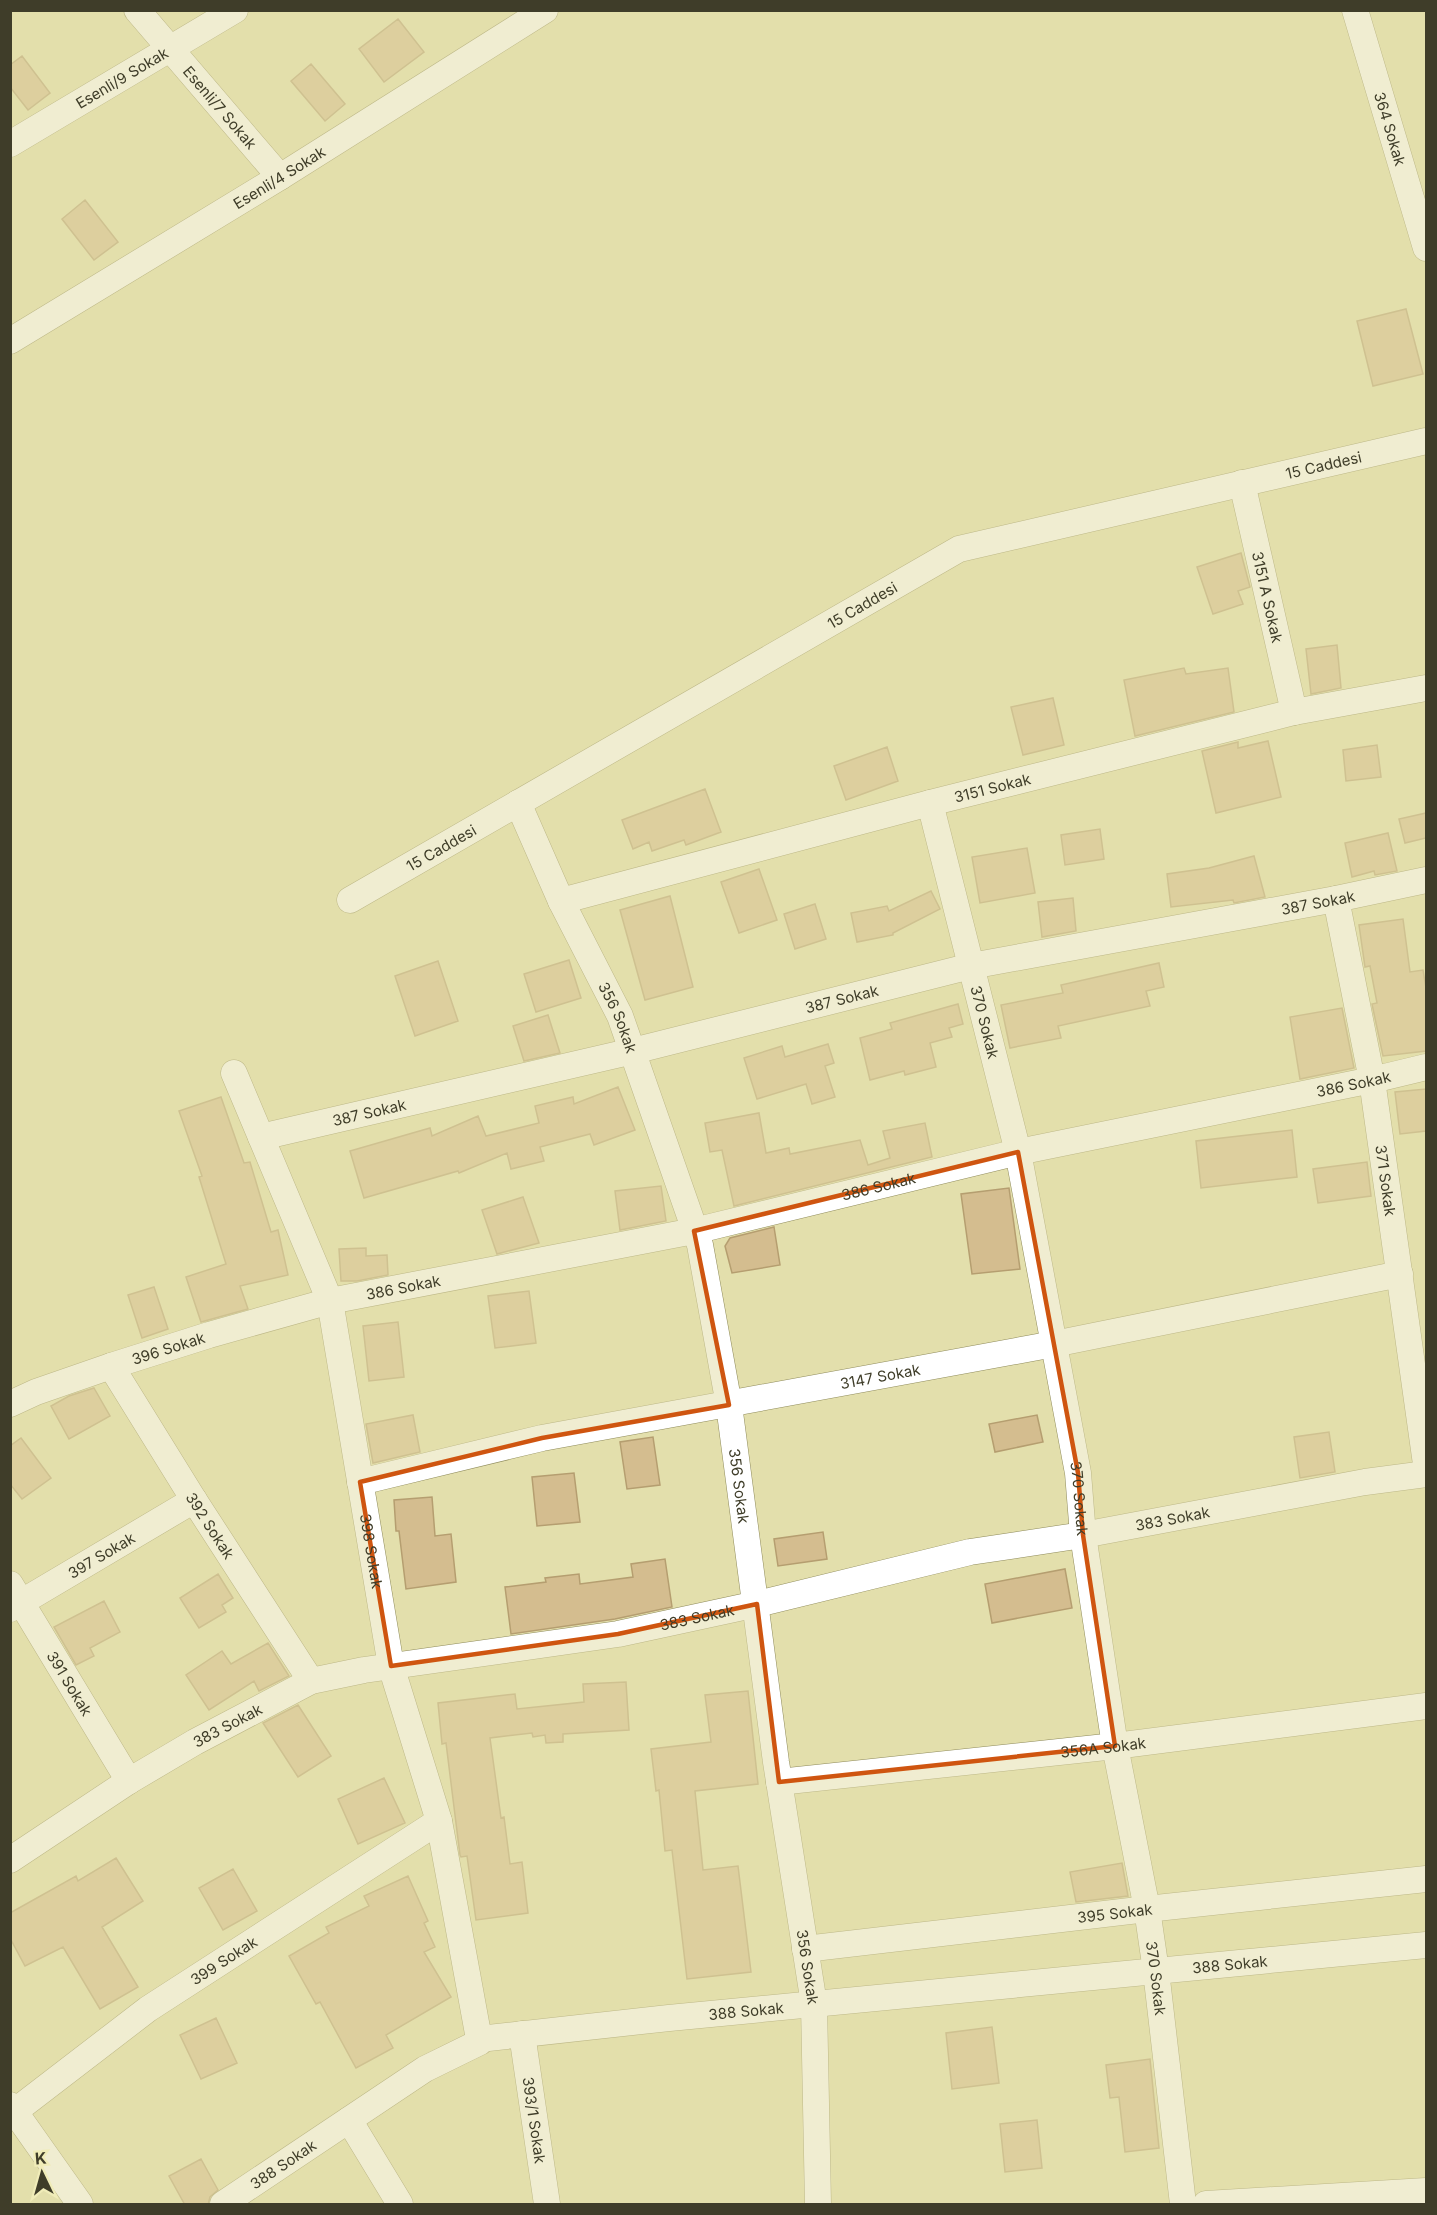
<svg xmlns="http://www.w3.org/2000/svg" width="1437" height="2215" viewBox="0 0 1437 2215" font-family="Inter,sans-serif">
<rect width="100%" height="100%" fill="#e3dfac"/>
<!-- building -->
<path fill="#d4bd8f" stroke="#b59e70" stroke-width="1.5" d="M398,19L424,52L384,82L359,49Z
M22,56L50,93L28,110L10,87V65Z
M311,64L345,104L325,121L291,81Z
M85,200L118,242L94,260L62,219Z
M1406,309L1423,374L1373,386L1357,321Z
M1241,553L1250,587L1238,591L1243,604L1213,614L1197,567Z
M1337,645L1341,688L1311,694L1306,649Z
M1184,668L1186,674L1228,668L1234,712L1135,736L1124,680Z
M1053,698L1064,745L1023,755L1011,707Z
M1268,741L1281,797L1216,813L1202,751L1238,742V748Z
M1377,745L1381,777L1346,781L1343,750Z
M887,747L898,781L846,800L834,766Z
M705,789L721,832L686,845L684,840L652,851L649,842L633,849L622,820Z
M1426,813V838L1405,843L1399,819Z
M1100,829L1104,859L1065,865L1061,835Z
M1388,833L1397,871L1375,875L1374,871L1352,877L1345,843Z
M1027,848L1035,893L980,903L972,857Z
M1254,856L1265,897L1234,903L1233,900L1171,907L1167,874L1209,868Z
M759,869L777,920L739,933L721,882Z
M931,891L940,909L893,933V935L857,942L851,913L887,906L889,911Z
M670,896L693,987L645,1000L620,910Z
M1073,898L1076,931L1042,937L1038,902Z
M815,904L826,939L795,949L784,914Z
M1403,919L1410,972L1423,970L1426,988V1051L1383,1056L1372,1004L1377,1003L1370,966L1365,967L1359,925Z
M569,960L581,998L536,1012L524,974Z
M438,961L458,1021L415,1036L395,976Z
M1159,963L1164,987L1146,991L1150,1006L1058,1026L1061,1038L1010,1048L1001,1005L1063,993L1061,985Z
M958,1004L963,1024L949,1028L952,1037L930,1043L936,1067L905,1075L904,1071L870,1080L860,1038L892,1029L890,1023Z
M1342,1008L1354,1068L1300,1079L1290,1017Z
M548,1015L560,1053L524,1061L513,1026Z
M828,1044L834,1063L825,1066L835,1097L812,1104L806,1084L757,1099L744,1058L782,1046L785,1057Z
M618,1087L635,1130L594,1145L590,1134L540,1147L544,1161L511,1169L507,1153L459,1173L458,1171L364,1198L350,1151L430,1128L432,1136L478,1116L486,1136L539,1123L535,1106L573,1097L574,1104Z
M1426,1089V1131L1400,1134L1395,1092Z
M221,1097L244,1163L250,1162L271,1232L278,1230L288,1275L240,1286L248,1309L201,1322L186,1277L226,1264L199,1177L202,1176L179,1111Z
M759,1113L766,1153L789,1148L790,1154L860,1140L868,1165L890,1158L883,1131L925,1123L932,1157L734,1206L722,1150L710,1152L705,1123Z
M1292,1130L1297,1177L1201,1188L1196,1141Z
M1367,1162L1371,1196L1318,1203L1313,1169Z
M661,1186L666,1221L620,1230L615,1191Z
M1009,1188L1020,1269L972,1274L961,1194Z
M523,1197L539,1243L497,1254L482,1210Z
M774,1227L780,1265L732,1273L725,1246L730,1238Z
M366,1248V1256L387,1255L388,1275L357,1281H341L339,1249Z
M154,1287L168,1329L142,1338L128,1295Z
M529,1291L536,1343L495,1348L488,1296Z
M398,1322L404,1377L369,1381L363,1326Z
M94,1388L110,1416L69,1439L51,1406L69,1396Z
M413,1415L420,1452L373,1463L366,1424Z
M1037,1415L1043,1442L995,1452L989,1424Z
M1329,1432L1335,1472L1300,1478L1294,1437Z
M653,1437L660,1485L627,1489L620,1442Z
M21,1438L51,1478L22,1499L10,1484V1446Z
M574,1473L580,1522L537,1526L532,1477Z
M432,1497L435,1536L451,1534L456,1582L406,1589L399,1531H396L394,1500Z
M823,1532L827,1559L778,1566L774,1539Z
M665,1559L672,1607L615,1619L511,1634L505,1587L546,1582L545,1578L579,1574L580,1584L633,1577L631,1564Z
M1065,1569L1072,1608L992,1623L985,1584Z
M218,1574L233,1598L222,1605L226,1612L199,1628L180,1598Z
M104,1601L120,1632L90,1648L94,1656L76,1665L54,1627Z
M268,1643L289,1676L259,1691L254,1681L209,1710L186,1675L222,1651L231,1664Z
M626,1682L629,1730L563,1734V1742L546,1743L545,1735L533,1737L532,1733L490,1738L501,1818L504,1817L510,1864L522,1862L528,1913L476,1920L467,1856L461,1857L460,1855L446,1743L442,1744L438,1703L515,1694L517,1709L584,1702L583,1684Z
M748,1691L758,1784L695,1791L703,1870L738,1866L751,1972L687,1979L672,1850L665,1851L659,1790L656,1791L651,1749L711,1742L705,1695Z
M298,1705L331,1756L298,1777L263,1723Z
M384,1778L405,1823L358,1844L338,1799Z
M116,1858L143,1901L102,1927L138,1987L100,2009L63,1947L25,1966L10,1938V1913L76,1876L78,1881Z
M1122,1863L1128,1896L1076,1902L1070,1872Z
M233,1869L257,1911L223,1930L199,1888Z
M408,1876L428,1921L424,1923L435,1947L424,1952L451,1997L386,2035L393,2048L356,2068L320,2002L316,2004L289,1956L329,1933L326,1927L369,1906L364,1896Z
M216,2018L237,2063L201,2079L180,2035Z
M992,2027L999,2083L952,2089L946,2033Z
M1150,2059L1159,2148L1125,2152L1119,2097L1110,2098L1106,2065Z
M1037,2120L1042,2168L1005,2172L1000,2124Z
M201,2159L218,2190L210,2197L208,2205H185L169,2176Z"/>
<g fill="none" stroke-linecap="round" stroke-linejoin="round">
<!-- minor casing -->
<g stroke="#8f8b5b" stroke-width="27">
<g id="minor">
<path id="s1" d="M137,10L280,177"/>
<path id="s2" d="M1355,10L1426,248"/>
<path id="s3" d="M10,144L235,10"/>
<path id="s4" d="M10,341L280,177L545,10"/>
<path id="s5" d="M1242,483L1294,712"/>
<path id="s6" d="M518,803L561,901L620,1016L700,1245L729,1405L776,1762L814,2004L818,2204"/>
<path id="s7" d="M930,803L1018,1152L1078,1473L1083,1535L1115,1746L1147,1909L1156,1971L1183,2204"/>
<path id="s8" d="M1336,899L1372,1080L1426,1464"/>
<path id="s9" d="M350,900L959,549L1426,441"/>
<path id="s10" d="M561,901L930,803L1294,712L1426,688"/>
<path id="s11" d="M234,1073L330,1301L391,1666L439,1821L479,2039"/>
<path id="s12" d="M261,1137L633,1051L971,966L1336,899L1426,880"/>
<path id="s13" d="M111,1366L194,1500L311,1681"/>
<path id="s14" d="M10,1404L36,1392L111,1366L209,1335L330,1301L694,1231L1018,1152L1372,1080L1426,1067"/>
<path id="s15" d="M360,1482L542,1438L1054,1344L1400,1274"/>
<path id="s16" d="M10,1584L129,1781"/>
<path id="s17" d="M10,1609L194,1500"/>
<path id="s18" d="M779,1782L1115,1746L1426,1706"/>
<path id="s19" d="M10,1860L129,1781L195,1742L311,1681L364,1670L618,1634L757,1604L970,1552L1083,1535L1365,1482L1426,1474"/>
<path id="s20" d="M805,1949L1147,1909L1426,1879"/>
<path id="s21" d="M522,2034L547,2204"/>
<path d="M10,2105L80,2204"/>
<path id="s22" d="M10,2115L148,2009L439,1821"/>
<path d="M349,2120L400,2204"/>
<path id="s23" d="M223,2204L425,2069L480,2042L479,2039L669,2018L1426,1945"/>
<path d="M1206,2204L1426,2191"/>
</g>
</g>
<!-- minor -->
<use href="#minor" stroke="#fff" stroke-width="26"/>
</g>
<!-- marked area -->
<path d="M0 0H1437V2215H0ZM1018,1152L1078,1473L1083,1535L1115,1746L779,1782L757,1604L618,1634L391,1666L360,1482L542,1438L729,1405L694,1231Z" fill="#e3dfac" fill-opacity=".55" fill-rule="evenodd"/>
<path fill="none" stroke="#cf5510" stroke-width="4.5" stroke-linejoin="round" d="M1018,1152L1078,1473L1083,1535L1115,1746L779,1782L757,1604L618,1634L391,1666L360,1482L542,1438L729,1405L694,1231Z"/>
<g text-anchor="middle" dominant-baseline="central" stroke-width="4.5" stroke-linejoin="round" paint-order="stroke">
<!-- street labels -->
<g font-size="15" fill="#3f3d29" stroke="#f0ecb8">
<text stroke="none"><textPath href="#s3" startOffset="130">Esenli/9 Sokak</textPath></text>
<text stroke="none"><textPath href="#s1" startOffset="128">Esenli/7 Sokak</textPath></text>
<text stroke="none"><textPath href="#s2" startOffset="124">364 Sokak</textPath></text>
<text stroke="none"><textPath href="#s4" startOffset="315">Esenli/4 Sokak</textPath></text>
<text stroke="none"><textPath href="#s9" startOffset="1077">15 Caddesi</textPath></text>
<text stroke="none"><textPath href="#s5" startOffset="117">3151 A Sokak</textPath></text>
<text stroke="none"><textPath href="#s9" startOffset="591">15 Caddesi</textPath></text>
<text stroke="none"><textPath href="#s10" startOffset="446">3151 Sokak</textPath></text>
<text stroke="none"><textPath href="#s9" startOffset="105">15 Caddesi</textPath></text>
<text stroke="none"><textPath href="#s12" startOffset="1083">387 Sokak</textPath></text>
<text stroke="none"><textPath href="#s12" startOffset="597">387 Sokak</textPath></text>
<text stroke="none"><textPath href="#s6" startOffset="237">356 Sokak</textPath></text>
<text stroke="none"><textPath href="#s7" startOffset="226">370 Sokak</textPath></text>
<text stroke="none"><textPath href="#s14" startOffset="1383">386 Sokak</textPath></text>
<text stroke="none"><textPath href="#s12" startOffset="111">387 Sokak</textPath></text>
<text stroke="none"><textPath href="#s8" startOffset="286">371 Sokak</textPath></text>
<text stroke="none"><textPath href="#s14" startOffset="897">386 Sokak</textPath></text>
<text stroke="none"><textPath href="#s14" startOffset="411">386 Sokak</textPath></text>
<text stroke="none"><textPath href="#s14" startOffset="168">396 Sokak</textPath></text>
<text stroke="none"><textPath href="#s15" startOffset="531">3147 Sokak</textPath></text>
<text stroke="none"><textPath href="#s6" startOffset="723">356 Sokak</textPath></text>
<text stroke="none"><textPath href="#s7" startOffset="712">370 Sokak</textPath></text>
<text stroke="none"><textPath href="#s19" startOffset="1228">383 Sokak</textPath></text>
<text stroke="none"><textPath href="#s13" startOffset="188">392 Sokak</textPath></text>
<text stroke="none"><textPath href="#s11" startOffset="501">398 Sokak</textPath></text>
<text stroke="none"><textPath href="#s17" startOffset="106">397 Sokak</textPath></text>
<text stroke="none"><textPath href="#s19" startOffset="742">383 Sokak</textPath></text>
<text stroke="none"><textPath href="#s16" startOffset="116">391 Sokak</textPath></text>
<text stroke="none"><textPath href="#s19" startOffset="256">383 Sokak</textPath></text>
<text stroke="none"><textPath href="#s18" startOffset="326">356A Sokak</textPath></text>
<text stroke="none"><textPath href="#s20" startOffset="312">395 Sokak</textPath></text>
<text stroke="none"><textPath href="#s22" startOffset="264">399 Sokak</textPath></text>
<text stroke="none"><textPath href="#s23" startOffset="1062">388 Sokak</textPath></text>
<text stroke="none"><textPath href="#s6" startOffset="1209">356 Sokak</textPath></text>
<text stroke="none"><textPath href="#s7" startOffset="1198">370 Sokak</textPath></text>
<text stroke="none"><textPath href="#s23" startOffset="576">388 Sokak</textPath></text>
<text stroke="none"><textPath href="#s21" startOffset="87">393/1 Sokak</textPath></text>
<text stroke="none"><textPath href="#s23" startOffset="72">388 Sokak</textPath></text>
</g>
</g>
<!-- border -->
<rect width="1437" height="2215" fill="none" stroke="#3f3d29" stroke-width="24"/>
<!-- north arrow -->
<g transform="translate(42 2173) rotate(355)" stroke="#f0ecb8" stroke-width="4.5" paint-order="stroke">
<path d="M0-4.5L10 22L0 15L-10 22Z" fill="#3f3d29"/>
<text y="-9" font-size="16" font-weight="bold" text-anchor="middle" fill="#3f3d29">K</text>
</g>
</svg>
